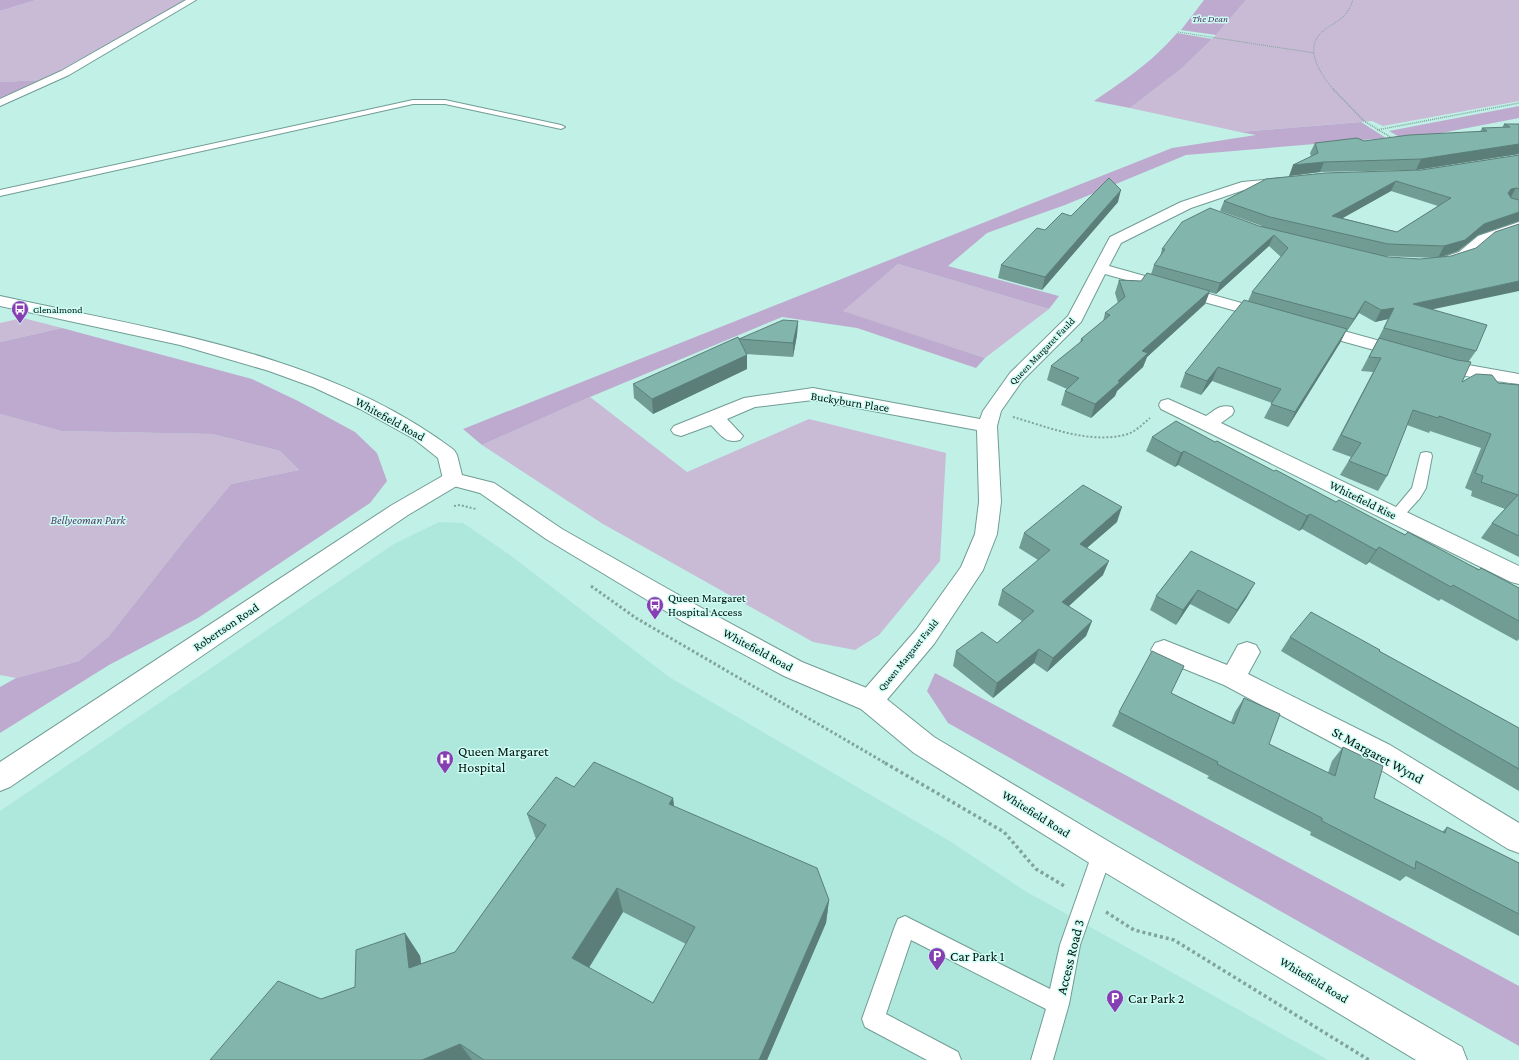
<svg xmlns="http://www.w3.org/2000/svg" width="1519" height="1060" viewBox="0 0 1519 1060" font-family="'Crimson Pro',serif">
<rect width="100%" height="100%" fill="#c1f0e7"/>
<!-- built -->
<path fill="#aee7dc" d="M439,522L463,523L510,555L669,677L951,842L1025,891L1166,969L1328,1060H0V811L394,544Z"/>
<!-- green -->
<path fill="#c9bad6" d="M36,0H186L43,80L0,82V11Z
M1246,0H1519V101L1383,126L1372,121L1240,132L1130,108L1181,69L1216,35Z
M898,264L1049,309L985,358L842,311Z
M23,318L62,328L0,342V323Z
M590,397L687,472L809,419L946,453L940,561L879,635L855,650L813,642L603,524L482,445Z
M0,414L61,431L212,434L280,451L299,470L231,484L187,537L109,636L79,661L16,678L0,675Z"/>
<!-- forest -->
<path fill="#beaacf" d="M0,0H36L0,11Z
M1204,0H1246L1216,35L1181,30Z
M1177,33L1212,39L1181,69L1130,108L1094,101C1126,79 1151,63 1177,33Z
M43,80L0,99V82Z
M1519,106V118L1405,140L1389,131Z
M1361,122L1386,138L1186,155L1065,205L987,233L948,266L1059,296L1049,309L898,264L843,311L985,358L976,368L857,328L782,317L590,397L482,445L463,429L1172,148L1256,135L1240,132Z
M62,328L252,379L298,401L355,432L377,453L387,481L370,503L198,618L109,665L0,733V687L16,678L79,661L109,636L187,537L231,484L299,470L280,451L212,434L61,431L0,414V342Z
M935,673L1519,986V1046L948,723L927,691Z"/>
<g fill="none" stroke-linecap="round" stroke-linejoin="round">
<!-- service casing -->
<g stroke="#709c94" stroke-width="2">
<path id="service" d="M413,100H445L561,125L565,127L561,129L445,104H413L0,196V190Z
M1426,452L1431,453L1432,456L1426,488L1420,498L1401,519L1396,521L1391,519L1389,516L1391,513L1412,488L1420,456L1421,453Z
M1102,845L1109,847L1112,854L1080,945L1069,1004L1053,1060H1031L1046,1009L911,940L886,1014L958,1052L961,1060H927L865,1027L862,1019L895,926L898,919L905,916L1050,989L1060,945L1092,854L1095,847Z"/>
</g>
<!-- minor casing -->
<g stroke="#709c94" stroke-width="2">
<path id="minor" d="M1284,178L1289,179L1291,182L1289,185L1244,190L1191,208L1121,243L1109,266L1274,312L1276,315L1274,318L1268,320L1105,274L1081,322L1022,381L1001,411L997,426L1001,502L997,534L983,570L934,644L879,709L870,712L861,709L857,701L861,693L916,630L961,567L975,534L979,502L977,430L813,400L755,407L727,419L743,436L740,440C725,444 721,435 711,425L681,436L674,434L671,430L674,426L744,398L813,388L980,419L983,411L1010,373L1068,316L1110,237L1181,202L1242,182Z
M1519,222V231L1488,242L1469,258L1443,267L1438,265L1435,262L1438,259L1459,252L1478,236Z
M1315,323L1409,349L1412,353L1409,357L1403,358L1309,332L1307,328L1309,324Z
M1438,358L1457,363L1519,374V384C1503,382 1437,374 1429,363L1432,359Z
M1168,399L1206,416C1215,410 1220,404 1232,407L1234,411L1232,415L1221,423L1519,566V584L1511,582L1161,409L1159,405L1161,401Z
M1164,640L1227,665L1238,645L1247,642L1256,645L1260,652L1248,674L1390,745L1519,823V853L1508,849L1370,763L1224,685L1155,657L1151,650L1155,643Z"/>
</g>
<!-- tertiary casing -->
<g stroke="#709c94" stroke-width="2">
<path id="tertiary" d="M453,472L460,474L463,479L460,484L408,515L10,787L0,791V762L392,505L446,474Z"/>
</g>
<!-- secondary casing -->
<g stroke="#709c94" stroke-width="2">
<path id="secondary" d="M186,0H196L69,75L0,106V99L61,71Z
M0,296C154,330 326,353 454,450L457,455L462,475L494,483L562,529L700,607L802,662L879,693L934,737L1113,844L1462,1047L1467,1060H1416L1091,864L914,753L861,709L784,676L682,621L546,539L480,493L446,484L443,479L438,458L414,439L360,409L313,387L269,371L180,345L0,306Z"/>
</g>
<!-- path-far4 -->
<path stroke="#80a49d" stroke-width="1" stroke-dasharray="1 1" stroke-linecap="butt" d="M1178,32L1314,53
M1334,90C1321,75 1303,49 1322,32C1337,19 1345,22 1353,0"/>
<!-- path-far3 -->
<path stroke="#80a49d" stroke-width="1.5" stroke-dasharray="1 1" stroke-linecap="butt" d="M1333,89L1364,121L1392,138
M1377,130L1519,103"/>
<!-- path-far2 -->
<path stroke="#80a49d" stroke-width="2" stroke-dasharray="2 2" stroke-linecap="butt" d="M1013,417C1048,427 1090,445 1128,434C1136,431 1143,424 1150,418
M454,506L460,505L476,509"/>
<!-- path-far1 -->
<path stroke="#80a49d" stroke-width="3" stroke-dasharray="2.5 2.5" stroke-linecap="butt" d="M591,586L636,618L887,764"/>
<!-- path -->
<path stroke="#80a49d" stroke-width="3.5" stroke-dasharray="3 3" stroke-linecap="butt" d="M885,763L1004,832L1036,869L1066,887
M1106,912L1134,930L1174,940L1369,1060"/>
<!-- service -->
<use href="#service" fill="#fff" fill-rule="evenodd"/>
<!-- minor -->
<use href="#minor" fill="#fff" fill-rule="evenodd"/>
<!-- tertiary -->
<use href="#tertiary" fill="#fff" fill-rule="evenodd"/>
<!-- secondary -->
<use href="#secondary" fill="#fff" fill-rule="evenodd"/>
</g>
<!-- wall -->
<path fill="#709c94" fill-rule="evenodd" d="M1504,124H1519V154L1416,170L1320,172L1289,176L1311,156L1310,153L1315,143L1364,141L1480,132L1482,128H1502Z
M1519,155V221L1478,235L1458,251L1438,258L1382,256L1326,242L1432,310L1476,351L1469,361L1462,382L1498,383L1519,385V557L1481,538L1492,523L1505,509L1471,496L1472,491L1465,488L1481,448L1430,431L1429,433L1407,425L1387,476L1378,491L1340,475L1351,457L1332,450L1373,372L1361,371L1378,339L1388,319L1375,322L1359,313L1347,331H1346L1340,343L1288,427L1264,418L1272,403L1212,381L1201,395L1180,387L1185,373L1248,301L1252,292L1281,257L1269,246L1216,294L1209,292L1205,304L1147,357L1143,367L1117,391L1115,396L1091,418L1061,405L1065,391L1067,389L1047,380L1051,366L1080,343L1081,339L1103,321L1105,313L1118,303L1115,293L1119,280L1141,281L1151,274L1154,265L1160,257L1162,249L1262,226L1220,211L1224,201ZM1391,191L1438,206L1397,232L1342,218Z
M1118,202L1042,290L998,278L1001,265L1045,230L1071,216Z
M798,321L797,335L793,357L746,354L747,355V369L653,414L634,398L633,384L739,339Z
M1152,437L1215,442L1336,502L1519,588V639L1517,641L1441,599L1439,601L1369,562L1366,565L1302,529L1299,531L1178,465L1175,467L1146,451Z
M1117,522L1087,548L1103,575L1068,606L1092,621L1086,636L1047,672L1034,663L993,698L953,666L956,651L997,643L1022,621L998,605L1002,590L1038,560L1019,548L1024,533Z
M1191,551L1247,597L1229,624L1190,604L1176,625L1150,610L1156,596Z
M1290,637L1379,651L1519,728V791L1281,651Z
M1171,693L1231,722L1235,712L1244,698L1269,744L1328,773L1332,761L1343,747L1374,798L1442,832L1447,827L1519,863V936L1406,876L1400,881L1310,835L1311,832L1207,778L1209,776L1112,726L1119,712Z
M574,787L673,798L674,807L829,900L826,923L767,1060H210L321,999L355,987L405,933L420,956L421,964L455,952L536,839L527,814ZM623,912L686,944L653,1003L589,968Z"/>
<!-- shaded-wall -->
<path fill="#5b7f78" d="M1519,144V154L1416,170L1421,159Z
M1324,162L1320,172L1289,176L1293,165Z
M1396,181L1391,191L1327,227L1332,216Z
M1516,188L1510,199L1508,193L1511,189Z
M1121,190L1118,202L1042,290L1045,277Z
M1519,212V221L1478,235L1458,251L1438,258L1444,246L1484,224Z
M1274,235L1269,246L1216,294L1220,283Z
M1519,281V291L1406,315L1413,304Z
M1210,291L1205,304L1147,357L1143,367L1117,391L1115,396L1091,418L1095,404L1118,381L1142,351Z
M1365,301L1359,313L1347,331L1354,319Z
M1394,308L1388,319L1375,322L1381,310Z
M798,321L797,335L793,357V343Z
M1347,329L1340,343L1288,427L1295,412Z
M747,355V369L653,414L652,399Z
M1218,367L1212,381L1201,395L1207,381Z
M1184,451L1178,465L1175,467L1181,453Z
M1122,507L1117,522L1075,558L1080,544Z
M1310,514L1302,529L1299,531L1307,516Z
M1379,547L1369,562L1366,565L1376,550Z
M1109,561L1103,575L1057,617L1062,602Z
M1255,583L1247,597L1229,624L1237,610Z
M1198,590L1190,604L1176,625L1183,610Z
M1092,621L1086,636L1047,672L1053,658Z
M1039,649L1034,663L993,698L997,683Z
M673,798L676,824L669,804Z
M617,888L623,912L581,980L572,958Z
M829,900L826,923L767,1060H759Z
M405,933L420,956L425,990L409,968Z
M460,1044L472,1060H422Z"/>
<!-- building -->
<path fill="#82b5ac" stroke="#5b7f78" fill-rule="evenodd" d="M1504,124H1519V144L1421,159L1324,162L1293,165L1318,153L1315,143L1357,138L1364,141L1409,135L1487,131L1482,128L1510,127Z
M1519,155V189L1516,188L1511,189L1508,193L1511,198L1519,200V212L1484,224L1465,240L1444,246L1388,244L1270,217L1224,201L1266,179L1325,173L1421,170ZM1396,181L1451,198L1397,232L1332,216Z
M1109,178L1121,190L1045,277L1001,265L1037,228L1045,230L1062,213L1071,216Z
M1210,208L1259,226L1388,257L1420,259L1451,256L1476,248L1495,232L1519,224V281L1413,304L1487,325L1476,351L1384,328L1394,308L1381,310L1365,301L1354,319L1252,292L1288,248L1274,235L1220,283L1154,265L1165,249H1162L1182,222Z
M1147,273L1210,291L1142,351L1148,353L1118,381L1120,382L1095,404L1065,391L1079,378L1051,366L1083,340L1081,339L1110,315L1105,313L1125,297L1119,280L1141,281Z
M1244,300L1347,329L1295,412L1271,404L1281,389L1218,367L1207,381L1185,373Z
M783,320L798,321L793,343L739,339L747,355L652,399L633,384L738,337L739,339Z
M1379,338L1457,360L1471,362L1462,382L1476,374L1492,375L1498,383L1519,385V536L1492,523L1518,495L1481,482L1483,476L1475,473L1491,434L1439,416L1438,418L1413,410L1387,476L1349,461L1361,443L1341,435L1381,358L1369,357Z
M1176,421L1215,442L1217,441L1274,471L1276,470L1336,502L1339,500L1405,535L1408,532L1479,570L1481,568L1519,588V621L1453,585L1451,587L1379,547L1376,550L1310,514L1307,516L1184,451L1181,453L1152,437Z
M1083,485L1122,507L1080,544L1109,561L1062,602L1092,621L1053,658L1039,649L997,683L956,651L982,632L997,643L1034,611L1002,590L1050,550L1024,533Z
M1191,551L1255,583L1237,610L1198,590L1183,610L1156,596Z
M1311,612L1380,650L1379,651L1519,728V769L1290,637Z
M1152,651L1184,666L1171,693L1234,724L1244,698L1280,714L1269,744L1335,776L1343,747L1383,766L1374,798L1445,833L1447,827L1519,863V914L1416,861L1415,869L1322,821V818L1217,764L1218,762L1119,712Z
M594,762L673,798L669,804L817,868L829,900L759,1060H484L460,1044L422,1060H210L278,981L321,999L355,987L356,950L405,933L409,968L455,952L546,825L527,814L556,777L574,787ZM617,888L695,927L653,1003L572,958Z"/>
<!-- icons -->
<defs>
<g id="bus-pin" transform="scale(0.9)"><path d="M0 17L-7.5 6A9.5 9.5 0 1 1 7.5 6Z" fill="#853fb2" stroke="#cefdf4"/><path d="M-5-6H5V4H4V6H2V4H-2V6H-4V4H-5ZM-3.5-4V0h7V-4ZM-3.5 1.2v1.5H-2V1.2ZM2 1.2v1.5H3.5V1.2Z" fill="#fff"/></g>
<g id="hospital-pin" transform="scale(0.9)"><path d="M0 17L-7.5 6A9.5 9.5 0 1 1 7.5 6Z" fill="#853fb2" stroke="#cefdf4"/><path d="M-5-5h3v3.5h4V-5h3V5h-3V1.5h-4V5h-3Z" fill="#fff"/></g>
<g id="parking-pin" transform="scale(0.9)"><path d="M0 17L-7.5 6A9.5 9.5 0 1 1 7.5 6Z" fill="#853fb2" stroke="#cefdf4"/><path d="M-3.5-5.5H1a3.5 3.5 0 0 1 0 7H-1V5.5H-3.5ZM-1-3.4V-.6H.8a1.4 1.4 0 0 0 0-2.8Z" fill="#fff"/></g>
</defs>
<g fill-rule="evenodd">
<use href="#bus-pin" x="20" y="309"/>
<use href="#bus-pin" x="655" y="605"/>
<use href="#hospital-pin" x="445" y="759"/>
<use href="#parking-pin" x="937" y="956"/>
<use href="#parking-pin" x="1115" y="998"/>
</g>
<g text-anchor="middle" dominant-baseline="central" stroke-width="3" stroke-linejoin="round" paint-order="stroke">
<!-- far-park labels -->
<g font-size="10" font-style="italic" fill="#533767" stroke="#cefdf4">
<text x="1210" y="18">The Dean</text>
</g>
<!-- far-poi labels -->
<g font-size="10" fill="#02120f" stroke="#cefdf4" text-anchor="start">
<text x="33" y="309">Glenalmond</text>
</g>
<!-- far-street labels -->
<g font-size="10" fill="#02120f" stroke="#cefdf4">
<text transform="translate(1042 351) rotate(-46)">Queen Margaret Fauld</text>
<text transform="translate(908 655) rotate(-51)">Queen Margaret Fauld</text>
</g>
<!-- street labels -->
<g font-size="12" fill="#02120f" stroke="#cefdf4">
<text transform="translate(850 402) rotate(9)">Buckyburn Place</text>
<text transform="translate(390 419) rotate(29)">Whitefield Road</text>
<text transform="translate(1363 500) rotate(26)">Whitefield Rise</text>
<text transform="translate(226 627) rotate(-34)">Robertson Road</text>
<text transform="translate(758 650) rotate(28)">Whitefield Road</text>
<text transform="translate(1036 814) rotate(32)">Whitefield Road</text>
<text transform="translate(1314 980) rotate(31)">Whitefield Road</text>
</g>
<!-- park labels -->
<g font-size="12" font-style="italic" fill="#533767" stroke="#cefdf4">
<text x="88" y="520">Bellyeoman Park</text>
</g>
<!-- poi labels -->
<g font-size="12" fill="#02120f" stroke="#cefdf4" text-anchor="start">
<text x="668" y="598">Queen Margaret<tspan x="668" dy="14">Hospital Access</tspan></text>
</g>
<!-- near-poi labels -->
<g font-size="14" fill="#02120f" stroke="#cefdf4" text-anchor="start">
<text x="458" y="751">Queen Margaret<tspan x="458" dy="16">Hospital</tspan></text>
<text x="950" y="956">Car Park 1</text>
<text x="1128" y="998">Car Park 2</text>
</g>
<!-- near-street labels -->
<g font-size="14" fill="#02120f" stroke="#cefdf4">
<text transform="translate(1378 755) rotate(29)">St Margaret Wynd</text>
<text transform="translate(1070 957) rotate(-76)">Access Road 3</text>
</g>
</g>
</svg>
